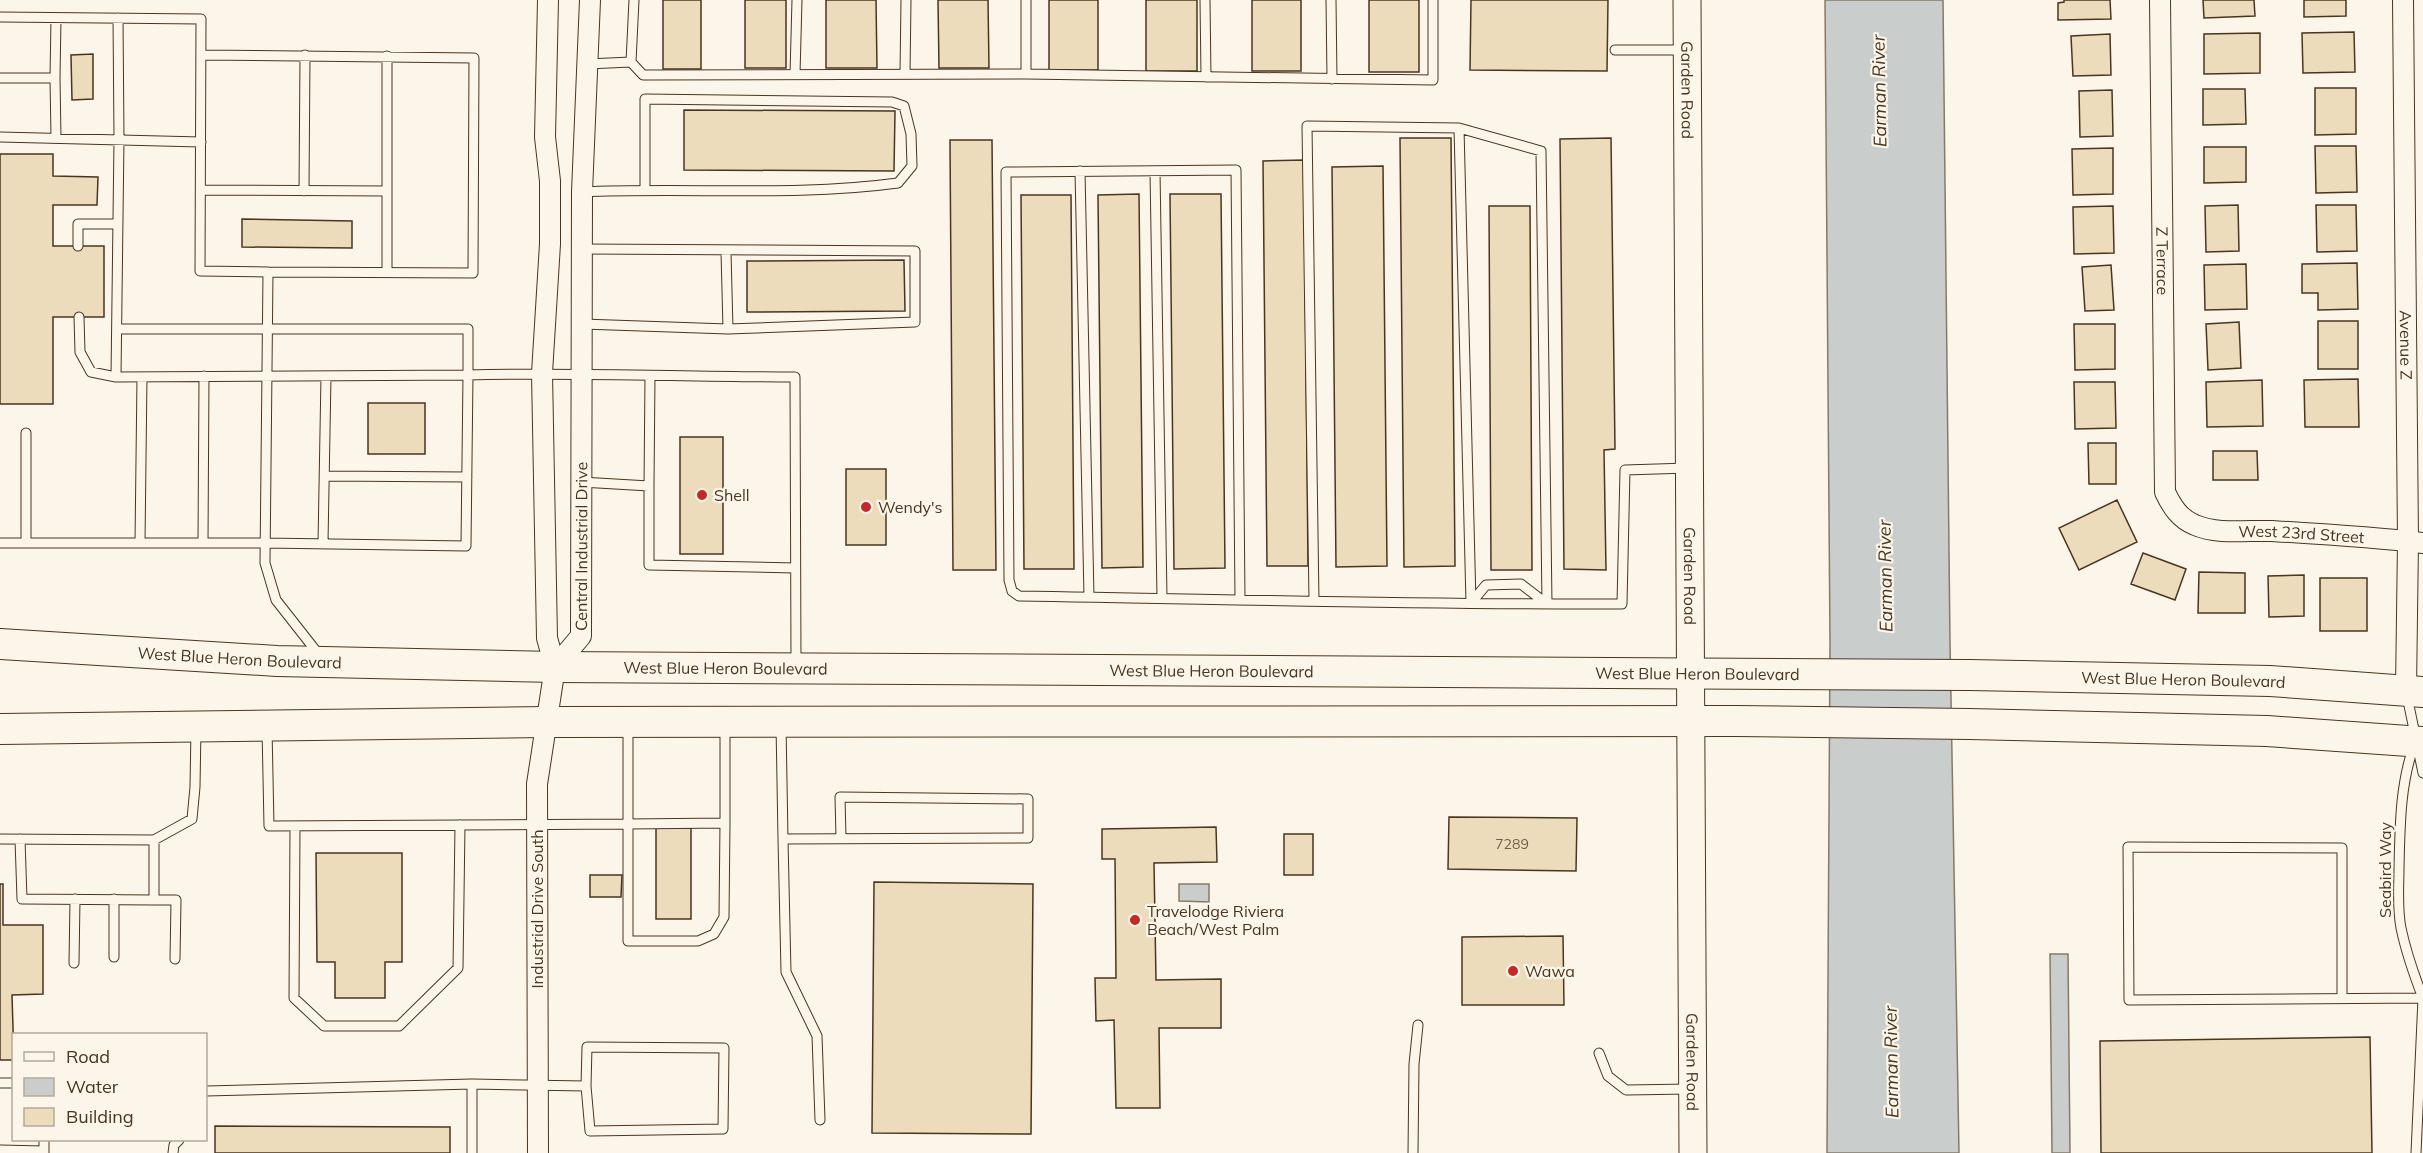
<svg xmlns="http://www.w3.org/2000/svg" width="2423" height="1153" viewBox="0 0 2423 1153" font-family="Mulish,sans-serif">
<rect width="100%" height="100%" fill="#fbf6e9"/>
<!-- water -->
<path fill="#c9cecd" stroke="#887966" stroke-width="1.5" d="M1825,0H1943L1950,642L1959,1153H1827L1830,642Z
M1179,884H1209V902L1179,901Z
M2050,954H2068L2070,1153H2052Z"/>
<!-- building -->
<path fill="#ecdcbc" stroke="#4a3520" stroke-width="1.5" d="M663,0H701V69H663Z
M745,0H786V68H745Z
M826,0H876L877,68H826Z
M938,0H988L989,68H939Z
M1049,0H1098V70H1049Z
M1146,0H1197V71H1146Z
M1252,0H1301V71H1252Z
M1369,0H1419V72H1369Z
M1471,0H1608L1607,71L1470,70Z
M2064,0H2110L2111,19L2058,20V3L2064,2Z
M2203,0H2254L2255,16L2204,18Z
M2304,0H2346V16L2304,17Z
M2354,32L2355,72L2303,73L2302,33Z
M2260,33V73L2204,74V34Z
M2110,34L2111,75L2073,76L2071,36Z
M93,54V99L72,100L71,55Z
M2315,88H2356V134L2315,135Z
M2203,89H2245L2246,124L2203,125Z
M2112,90L2113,136L2080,137L2079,91Z
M684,110L895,111L894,171L684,170Z
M1400,138H1451L1455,566L1404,567Z
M1611,138L1615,449L1604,450L1606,570L1564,569L1560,139Z
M950,140H992L996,570H953Z
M2315,146H2356L2357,192L2316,193Z
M2204,147H2246V182L2204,183Z
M2113,148V194L2073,195L2072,149Z
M0,154H53V176L98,177L97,205H53V246H104V317H53V404H0Z
M1304,160L1308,566H1267L1263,161Z
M1383,166L1387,566L1336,567L1332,167Z
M1139,194L1143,567L1102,568L1098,195Z
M1170,194H1221L1225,568L1174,569Z
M1021,195H1071L1074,569H1024Z
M2238,205L2239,251L2206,252L2205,206Z
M2316,205H2356L2357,251L2317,252Z
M1489,206H1530L1532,570H1491Z
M2113,206L2114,253L2074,254L2073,207Z
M242,219L352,221V248L242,247Z
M904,260L905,311L747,312V261Z
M2357,263L2358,309L2318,310V293H2302V264Z
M2246,264L2247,309L2205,310L2204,265Z
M2111,265L2114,310L2085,311L2082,267Z
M2318,321H2358V369H2318Z
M2239,322L2241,368L2208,370L2206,324Z
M2074,324H2115V369L2075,370Z
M2358,379L2359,427H2305L2304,380Z
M2262,380L2263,426L2207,427L2206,382Z
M2074,382H2115L2116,428L2075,429Z
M368,403H425V454H368Z
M680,437H723V554H680Z
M2088,443H2116V484H2089Z
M2213,451H2257L2258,480H2213Z
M846,469H886V545H846Z
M2117,500L2137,542L2079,570L2059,528Z
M2143,553L2186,569L2175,600L2131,584Z
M2199,572L2245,573V613H2198Z
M2304,575V616L2269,617L2268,576Z
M2320,578H2367V631H2320Z
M1449,817L1577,818L1576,871L1448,869Z
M1216,827L1217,862L1154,863L1156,980L1221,979V1028H1159L1160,1108H1116L1114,1020L1096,1021L1095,978H1116L1115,859H1102V829Z
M656,828H691V919H656Z
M1284,834H1313V875H1284Z
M316,853H402V962H385V998H335V962H317Z
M590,875H622L621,897H590Z
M874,882L1033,884L1031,1134L872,1133Z
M0,884H3V925H43V994L12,995L14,1060H0Z
M1563,936L1564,1005H1462V937Z
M2370,1037L2372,1153H2101L2100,1041Z
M215,1126L450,1127V1153H215Z"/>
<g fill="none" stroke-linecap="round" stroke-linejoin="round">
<!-- lane casing -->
<g stroke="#4a3520" stroke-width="11">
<path id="lane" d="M1205,0L1206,77
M1331,0L1332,79
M0,17L201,19L200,271L268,272L265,563L276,600L320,656
M1615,50H1685
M202,55L474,58L473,273L268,272
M631,62L643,75L1026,74L1433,80V0
M587,64L631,62L634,0
M795,74L797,0
M905,74L906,0
M1026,74V0
M0,78H55L56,138
M55,78L56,18
M1459,128L1471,603
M0,137L201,142
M1080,171L1089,597
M1155,171L1162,598
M201,190L387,191
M304,191L305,55
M582,192C687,187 794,197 898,183L912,166L911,134L904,106L892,102L645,99V189
M78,246V224H118
M582,249L915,251V322L728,329L582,324
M726,252L728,329
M387,272V56
M79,317L80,352L91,372L116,377
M117,329H468V375L116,377L119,139L118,18
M325,476L467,477
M581,482L649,486V565L795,568
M649,486L650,376
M26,542V433
M0,543H265L466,546L468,375C577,372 686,377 795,377L796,664
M140,543L142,377
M203,543L204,376
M323,543L326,376
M1240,599L1236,170L1006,172L1009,580L1012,591L1019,596C1220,599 1421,605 1622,604L1625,470L1688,468
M1314,601L1307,126L1459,128L1541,151L1547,604
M1471,603L1486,585L1521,584L1547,604
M2407,696L2423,773
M781,724L783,839L1028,838V799L840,797L841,838
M725,725V823L628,824V941H698L714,934L724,917L725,823
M267,728L269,826L628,824V725
M2414,745C2400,785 2400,826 2399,868C2399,887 2397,908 2401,928C2406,952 2414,975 2423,998
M295,826L294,998L324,1026H399L458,968L460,825
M0,839L154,840L192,819L195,787L196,729
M20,839L22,899L154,900V840
M783,839L786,972L817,1036L820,1120
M154,900H176L175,959
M114,957V899
M74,963L75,899
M2342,997V848L2128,847L2129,1000L2423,998
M587,1047L724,1048L723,1129L590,1131L586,1086Z
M1599,1053L1608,1076L1626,1090L1690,1089
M0,1083H14
M206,1091L472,1084
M44,1140V1153
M0,1150L44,1151
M173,1153L174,1145L179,1140
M472,1153V1084L586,1086
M1413,1153L1414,1064L1418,1025
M2416,1153L2423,998"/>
</g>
<!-- street casing -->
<g stroke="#4a3520" stroke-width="22">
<g id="street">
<path id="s1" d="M2160,0L2165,492C2172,507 2180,519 2195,525C2218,535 2248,530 2272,531C2322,534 2373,537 2423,543"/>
<path id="s2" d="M2403,0L2408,541L2406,690"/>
<path id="s3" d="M555,667L581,636L582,192L590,0"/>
<path d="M538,1153L537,784L555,667L547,638L542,373L550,244V181L545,137L548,0"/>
</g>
</g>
<!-- secondary casing -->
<g stroke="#4a3520" stroke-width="29">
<g id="secondary">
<path id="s4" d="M1687,0L1693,1153"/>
</g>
</g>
<!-- primary casing -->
<g stroke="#4a3520" stroke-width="32">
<g id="primary">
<path id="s5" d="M0,644L277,661L555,667L1969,675L2270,681L2423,692"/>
<path d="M0,729L546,722L1736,721L1969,724L2267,731L2423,742"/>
</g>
</g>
<!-- lane -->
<use href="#lane" stroke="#fbf6e9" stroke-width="9"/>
<!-- street -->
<use href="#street" stroke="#fbf6e9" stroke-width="20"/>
<!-- secondary -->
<use href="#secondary" stroke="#fbf6e9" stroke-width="27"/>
<!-- primary -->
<use href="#primary" stroke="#fbf6e9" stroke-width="30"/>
</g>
<!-- markers -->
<g fill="#c62828" stroke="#fbf6e9" stroke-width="2">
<circle cx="702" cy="495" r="6"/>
<circle cx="866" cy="507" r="6"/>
<circle cx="1135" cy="920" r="6"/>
<circle cx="1513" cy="971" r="6"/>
</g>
<g text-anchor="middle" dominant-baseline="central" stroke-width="4.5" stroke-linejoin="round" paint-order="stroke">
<!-- number labels -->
<g font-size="14" fill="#725f47">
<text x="1512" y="844">7289</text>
</g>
<!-- street labels -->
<g font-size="16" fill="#4a3520" stroke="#fbf6e9">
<text stroke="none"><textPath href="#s4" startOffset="90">Garden Road</textPath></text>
<text stroke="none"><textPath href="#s1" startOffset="261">Z Terrace</textPath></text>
<text stroke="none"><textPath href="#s2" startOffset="345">Avenue Z</textPath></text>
<text stroke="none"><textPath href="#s1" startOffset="645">West 23rd Street</textPath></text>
<text stroke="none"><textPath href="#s3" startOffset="130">Central Industrial Drive</textPath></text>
<text stroke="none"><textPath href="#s4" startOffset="576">Garden Road</textPath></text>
<text stroke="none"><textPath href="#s5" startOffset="240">West Blue Heron Boulevard</textPath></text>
<text stroke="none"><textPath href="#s5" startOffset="726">West Blue Heron Boulevard</textPath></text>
<text stroke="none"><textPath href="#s5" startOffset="1212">West Blue Heron Boulevard</textPath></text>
<text stroke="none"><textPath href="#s5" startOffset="1698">West Blue Heron Boulevard</textPath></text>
<text stroke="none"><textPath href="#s5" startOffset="2184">West Blue Heron Boulevard</textPath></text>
<text transform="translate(2385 870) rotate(-90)">Seabird Way</text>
<text transform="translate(537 909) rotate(-90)">Industrial Drive South</text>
<text stroke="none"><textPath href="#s4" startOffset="1062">Garden Road</textPath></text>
</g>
<!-- poi labels -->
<g font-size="16" fill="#4a3520" stroke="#fbf6e9" text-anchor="start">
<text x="714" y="495">Shell</text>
<text x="878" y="507">Wendy's</text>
<text x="1147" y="911">Travelodge Riviera<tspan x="1147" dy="18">Beach/West Palm</tspan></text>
<text x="1525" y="971">Wawa</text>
</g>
<!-- water labels -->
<g font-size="18" font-style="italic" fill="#4a3520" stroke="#fbf6e9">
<text transform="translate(1879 91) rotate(-91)">Earman River</text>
<text transform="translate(1885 576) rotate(-91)">Earman River</text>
<text transform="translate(1891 1062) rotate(-91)">Earman River</text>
</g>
</g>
<!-- legend -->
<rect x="12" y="1033" width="195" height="108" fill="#fbf6e9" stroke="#b4a999" stroke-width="1.5"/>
<rect x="24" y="1052" width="30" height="9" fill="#fbf6e9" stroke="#b4a999" stroke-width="1.5"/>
<text x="66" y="1063" font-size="18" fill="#4a3520">Road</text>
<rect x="24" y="1078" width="30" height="18" fill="#c9cecd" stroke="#b4a999" stroke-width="1.5"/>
<text x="66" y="1093" font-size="18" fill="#4a3520">Water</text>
<rect x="24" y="1108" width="30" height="18" fill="#ecdcbc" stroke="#b4a999" stroke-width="1.5"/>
<text x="66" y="1123" font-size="18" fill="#4a3520">Building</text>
</svg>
